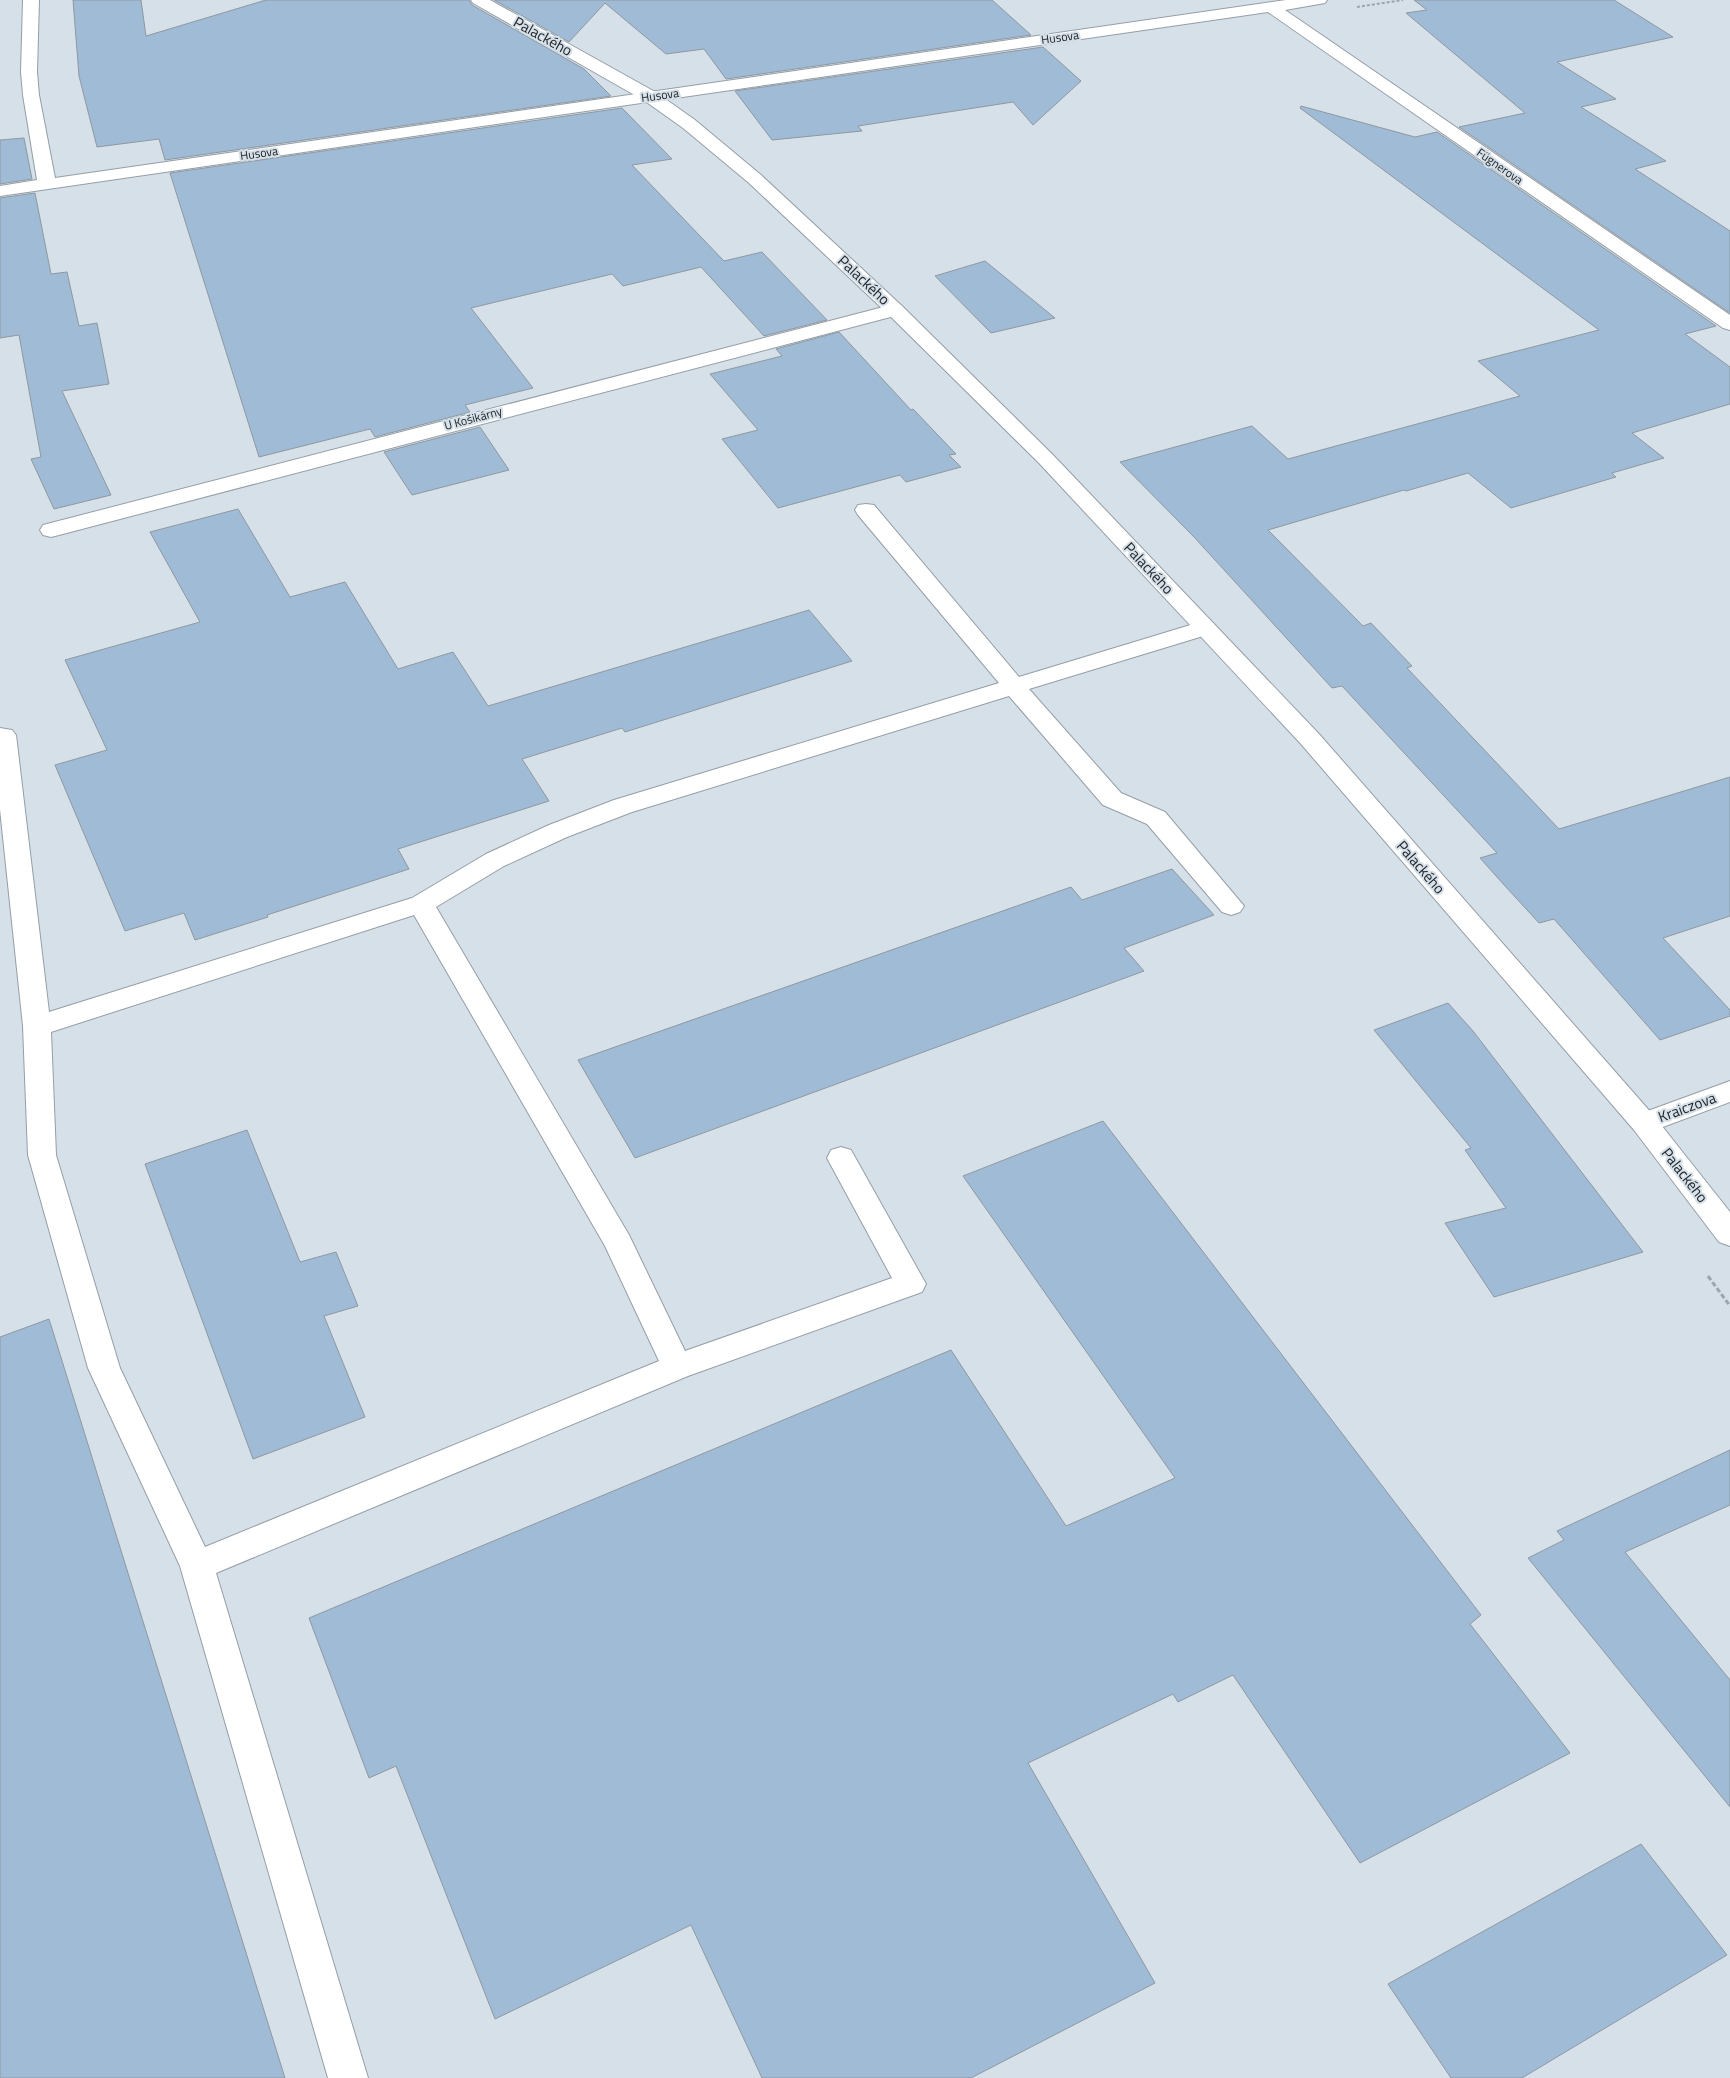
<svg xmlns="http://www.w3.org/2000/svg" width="1730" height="2078" viewBox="0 0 1730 2078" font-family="'Titillium Web',sans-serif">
<rect width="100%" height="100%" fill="#d6e0e9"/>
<!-- building -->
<path fill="#9fbbd5" stroke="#8f98a0" d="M73,0H141L146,36L266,0H469L472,5L584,69L611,96L165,160L159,139L97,147L79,76Z
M494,0H992L1031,35L726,79L704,49L666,54L605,3L569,42Z
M1414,0H1614L1673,37L1557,62L1616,99L1581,107L1666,161L1635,169L1730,231V313L1459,127L1525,113L1406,13L1427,10Z
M1043,47L1081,81L1033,125L1013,102L858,126L862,131L772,140L735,91Z
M1301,106L1415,137L1437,132L1716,326L1685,334L1730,367V404L1632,433L1664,458L1612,473L1616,477L1511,508L1468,473L1406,491L1404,490L1268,530L1363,626L1371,623L1412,666L1407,668L1559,829L1730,777V916L1663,938L1730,1010V1016L1660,1040L1554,919L1539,923L1505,886L1480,858L1497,853L1342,686L1332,688L1194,537L1120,462L1252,426L1288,459L1520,396L1478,361L1599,330L1300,108Z
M622,108L672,159L632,165L724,261L762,252L827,320L764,336L701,267L623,286L612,274L471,308L533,388L465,405L470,412L375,437L370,429L259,457L170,173Z
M24,138L32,179L0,184V140Z
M35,193L51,274L67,272L79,326L97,323L109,384L62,391L111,495L54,509L31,459L41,457L19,335L0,338V198Z
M985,261L1055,318L991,333L935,276Z
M839,332L911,410L913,409L956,454L949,455L961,467L906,482L900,475L778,508L722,439L758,430L710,374L782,356L776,349Z
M480,427L509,470L412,495L384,452Z
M238,509L290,597L345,582L398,669L453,652L488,706L809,610L852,661L625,732L622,728L522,759L549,801L398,849L409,869L267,915L268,917L195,940L184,913L125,931L55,765L107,750L65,660L200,622L150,532Z
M1172,869L1214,915L1124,948L1144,971L635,1158L578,1060L1071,887L1082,900Z
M1448,1003L1473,1031L1643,1252L1494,1297L1445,1223L1506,1208L1465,1150L1471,1148L1374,1030Z
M1103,1121L1481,1615L1470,1624L1570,1753L1360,1863L1233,1675L1178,1702L1173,1694L1028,1763L1155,1983L971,2078H762L691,1925L495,2019L396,1766L369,1778L309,1618L951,1350L1066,1526L1175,1478L963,1176Z
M247,1130L300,1262L336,1252L358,1306L324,1316L365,1417L253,1459L145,1164Z
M49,1319L285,2078H0V1337Z
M1730,1450V1505L1625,1552L1730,1680V1807L1528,1558L1564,1540L1557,1531Z
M1641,1844L1727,1955L1522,2078H1451L1388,1984Z"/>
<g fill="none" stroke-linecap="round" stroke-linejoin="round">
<!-- service casing -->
<g stroke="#959ea6" stroke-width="2">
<path id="service" d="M866,504L874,505L1019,677L1197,623L1205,621L1213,623L1216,628L1213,633L1029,689L1121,793L1165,812L1244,906L1240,912L1231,915L1222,912L1147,824L1103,805L1009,696L632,812L567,837L504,866L436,907L629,1235L685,1351L892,1278L827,1158L831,1150L841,1147L851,1150L926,1284L922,1292L688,1376L216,1573L368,2078H328L180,1566L88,1368L28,1155L23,1026L0,809V728L12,730L16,735L49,1012L412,898L486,854L549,825L614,800L999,683L858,515L855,510L858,505ZM414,915L605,1246L659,1361L205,1547L120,1368L56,1155L51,1032Z"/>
</g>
<!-- minor casing -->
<g stroke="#959ea6" stroke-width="2">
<path id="minor" d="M23,0H39L37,72L39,95L55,178L1286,0H1327L1325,3L1285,10L1730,315V330L1723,328L1268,12L0,196V186L37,180L23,95L21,72Z
M895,304L902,306L905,310L902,314L59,535L51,537L43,535L40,530L43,525Z
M1730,1081V1102L1644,1134L1634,1130L1630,1123L1634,1116Z"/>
</g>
<!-- tertiary casing -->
<g stroke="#959ea6" stroke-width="2">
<path id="tertiary" d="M471,0H490L657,93L695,120L761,175L902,306L1053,455L1319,734L1654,1116L1730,1212V1246L1719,1242L1634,1130L1301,744L1039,463L888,314L749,183L683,128L645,101L473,3Z"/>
</g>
<!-- path-far1 -->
<path stroke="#9ea5ad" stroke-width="2" stroke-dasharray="3 2" stroke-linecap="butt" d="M1357,7L1403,0"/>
<!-- path -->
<path stroke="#9ea5ad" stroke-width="3" stroke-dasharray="5 2.5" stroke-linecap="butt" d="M1708,1276L1730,1306"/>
<!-- service -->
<use href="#service" fill="#fff" fill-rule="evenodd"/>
<!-- minor -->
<use href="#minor" fill="#fff" fill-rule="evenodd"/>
<!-- tertiary -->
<use href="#tertiary" fill="#fff" fill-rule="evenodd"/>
</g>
<g text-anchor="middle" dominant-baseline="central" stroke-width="4" stroke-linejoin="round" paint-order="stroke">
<!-- far-street labels -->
<g font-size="12" fill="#222529" stroke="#d6e0e9">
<text transform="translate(1060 37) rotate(-8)">Husova</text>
<text transform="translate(660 95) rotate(-8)">Husova</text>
<text transform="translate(259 153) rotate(-8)">Husova</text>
<text transform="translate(1500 166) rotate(35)">Fügnerova</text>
<text transform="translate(473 418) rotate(-15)">U Košikárny</text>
</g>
<!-- street labels -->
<g font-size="15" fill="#222529" stroke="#d6e0e9">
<text transform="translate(543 36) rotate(29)">Palackého</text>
<text transform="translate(864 280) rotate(43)">Palackého</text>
<text transform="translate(1149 568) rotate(47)">Palackého</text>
<text transform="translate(1421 867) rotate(49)">Palackého</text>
<text transform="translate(1687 1107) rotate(-20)">Kraiczova</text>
<text transform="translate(1685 1175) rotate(52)">Palackého</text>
</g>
</g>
</svg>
